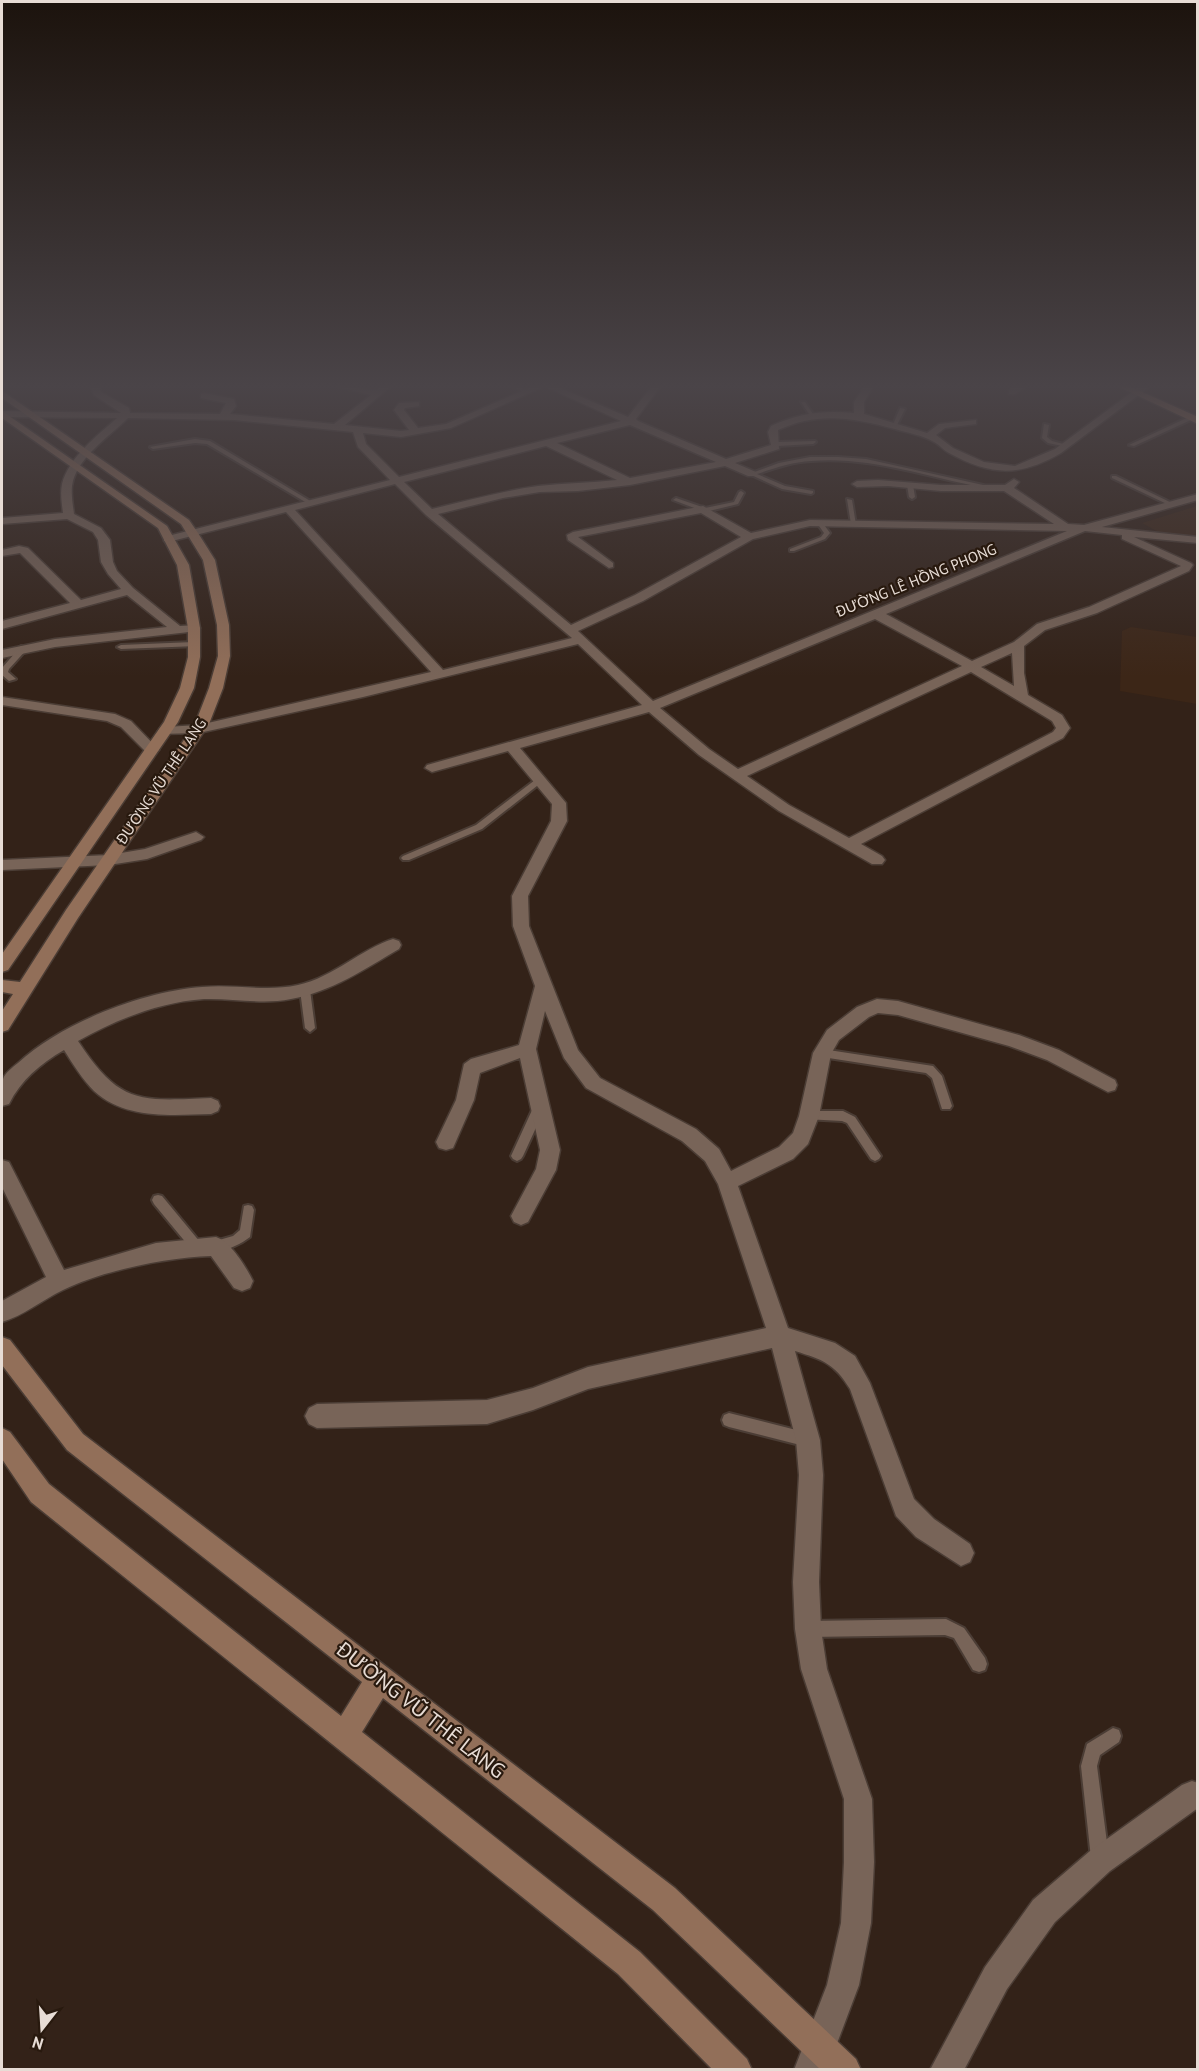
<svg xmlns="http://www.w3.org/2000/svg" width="1199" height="2071" viewBox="0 0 1199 2071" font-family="'PT Sans',sans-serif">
<rect width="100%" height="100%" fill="#332218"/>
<!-- built -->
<path fill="#3c2617" d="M1197,506V538L1162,534L1142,523Z
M1131,627L1197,637V704L1120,691L1122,631Z"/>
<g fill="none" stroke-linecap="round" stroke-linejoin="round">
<!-- lane casing -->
<g stroke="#4b3d35" stroke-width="4">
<path id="lane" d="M513,387H520L530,392L525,393Z
M801,402H805L813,414H809Z
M900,408L905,409L896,427H892Z
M1191,416L1194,418L1193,419L1134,446L1129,445Z
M1044,424L1049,425L1047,437L1052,441L1067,445V447L1048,443L1042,438Z
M195,439L210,441L312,502L307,503L207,444L195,443L153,449L150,447Z
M815,441L816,442L813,444L777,446L774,444L777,442Z
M810,457H838L866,459L983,485L980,487C925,476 868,456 811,461C792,462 775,468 757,474L785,486L813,491V493L811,494L782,489L749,474L779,463Z
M1112,476H1116L1174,504L1169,505L1112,478Z
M910,483L913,485L915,497L912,499L909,497L907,485Z
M741,491L744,493L738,504L705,512L673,500L676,498L705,508L734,502L739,492Z
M847,499L852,500L856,525L851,524Z
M818,522H822L830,533L825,539L794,551H790V549L821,537L824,533L817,523Z
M194,642H197V646L121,649L117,647L121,645Z
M21,646L28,648L9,669L8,672L16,679L9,681L2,675V668Z
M539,777L542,778V782L482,829L409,860H403L401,858L403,856L476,825Z
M305,986L310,990L315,1028L310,1032L305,1028L300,990Z
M822,1049L933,1066L942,1076L952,1106L950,1109H942L932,1078L926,1073L822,1057L818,1056L817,1053L818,1050Z
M539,1104L543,1105L545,1108L523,1156L521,1159L517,1161L513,1159L511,1156L533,1108L535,1105Z
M809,1111H843L855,1117L881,1156L879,1159L875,1161L871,1159L847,1123L842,1121L805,1119L803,1116L805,1113Z
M158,1195L162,1196L200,1242L202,1246L200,1250L196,1251L192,1250L154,1204L152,1200L154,1196Z
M248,1205L252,1206L254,1210L250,1237C241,1244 224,1253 212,1250L210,1246L212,1242L233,1236L240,1230L244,1206Z
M729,1413L808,1433L813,1435L815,1440L813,1445L808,1447L729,1427L724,1425L722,1420L724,1415Z
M946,1619L964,1628L985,1658L987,1664L985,1670L979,1672L973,1670L954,1638L945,1635L808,1637L803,1634L800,1629L803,1624L808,1621Z
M1113,1728L1119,1730L1121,1736L1119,1742L1100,1755L1097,1766L1109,1858L1106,1864L1100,1867L1094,1864L1091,1858L1081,1766L1087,1744Z"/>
</g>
<!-- street casing -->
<g stroke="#4b3d35" stroke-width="3">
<path id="street" d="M91,387H100L101,392L129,408L130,413L220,414L226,403L201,398V394L204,393L234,399L236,406L230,414L334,424L371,395L338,387L377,390L380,387H390L345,425L401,431L409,430L394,410L399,403L419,402V406L405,408L404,410L418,428L446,424L531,387H543L451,428L401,437L363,433L366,444L399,477L621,421L546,387H558L628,417L651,387H660L636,419L638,421L726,459L771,445L768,432L771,426C799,413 824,410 854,413V402L864,387H873L864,402V414L927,433L939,424L976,420V424L945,428L936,435L953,448L984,462L1015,466L1055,449L1139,387L1148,388L1061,453C1020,477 991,476 949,453C943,450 940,445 934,442C922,435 908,433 895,429C854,418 818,411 778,430L779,449L735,463L756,472V476H748L725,466L630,485L578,491L540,492L503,498L438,514L571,625L635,595L741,537L701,513L578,537L613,563V567L609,568L568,540L567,535L573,532L703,506L751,533L810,520L1054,524L1004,491H941L888,486L857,487L852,484L857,481L878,480L941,485H1005L1014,479L1019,482L1014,488L1068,524L1084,525L1198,494V500L1102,527L1198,537V543L1134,537L1191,563L1193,565L1189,571L1097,613L1045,630L1024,646V673L1028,695L1062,715L1070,728L1063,738L861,844L882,856L885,860L882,864H872L779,811L699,755L649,712L520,748L566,803L567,821L528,896L529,926L578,1050L600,1078L696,1129L719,1149L731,1171L779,1147L793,1133L799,1116L813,1053L827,1030L857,1007L877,999L898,1001L1019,1035L1059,1050L1115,1080L1117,1085L1115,1090L1108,1092L1047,1060L1009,1046L898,1015L878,1013L869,1017L839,1040L831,1054L819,1116L808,1144L793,1159L738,1186L788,1328L835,1343L855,1356L870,1383L914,1499L934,1519L970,1544L974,1553L970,1562L961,1566L916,1537L896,1516L850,1389C834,1363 823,1360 795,1351L820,1440L823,1475L819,1582L821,1629L827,1669L872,1799L874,1862L871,1923L859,1985L827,2070H794L827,1985L841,1923L844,1862V1799L801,1669L795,1629L793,1582L799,1475L796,1440L772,1348L588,1389L533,1410L487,1424L317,1428L309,1424L305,1416L309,1408L317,1404L487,1400L533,1388L588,1367L766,1328L718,1184L705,1161L682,1141L586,1088L564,1058L545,1011L536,1049L560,1150L556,1170L528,1222L521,1225L514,1222L511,1216L536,1169L540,1150L520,1058L480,1073L474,1100L453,1148L446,1150L439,1148L436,1142L456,1100L464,1064L471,1059L519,1045L535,986L513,926L512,896L551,821L552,804L508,751L432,772L425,768L427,765L642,705L578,644L363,697L199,733L160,734L158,731L160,728L165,727L199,725L431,672L286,512L168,542L164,541V537L390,480L358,447L353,432L234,420L128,418C109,437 76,458 72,486C71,496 73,505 74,514L101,528L110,540L113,562L117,571L133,588L180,626L198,625L200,628L198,631L55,647L2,658V650L55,639L167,627L127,595L2,629V621L70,603L20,553L2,556V550L19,546L28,548L81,600L121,589L108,574L101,562L98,540L93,532L67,519L2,524V518L63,513C62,504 60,494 62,484C69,457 97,436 117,418L2,417V411L121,413L94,395ZM630,425L716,462L630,478L557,443ZM546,446L617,480C591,483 564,483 538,486C502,491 467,501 432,509L404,482ZM395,484L426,515L572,638L443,670L295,510ZM810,526L1067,531L653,701L578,631L643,601L753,539ZM1085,531L1122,535V539L1181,566L1089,607L1037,624L1014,642L972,661L886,614ZM875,619L962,666L738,769L709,749L660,708ZM1012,653L1014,686L981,667ZM971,672L1052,721L1056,728L1053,732L849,838L789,805L747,776Z
M1014,387H1026L1015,394H1009V390Z
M2,697L115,714L131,721L159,750L152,754L147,753L121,727L107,721L2,705Z
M196,832L204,837L201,840L147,859L109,865L2,870V860L109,855L145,849Z
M393,939L399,941L401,945L399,949C365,969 331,992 291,999C262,1005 233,998 204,999C160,1002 115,1020 78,1041C120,1105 139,1101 211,1098L218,1101L220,1106L218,1111L211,1114C173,1115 125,1120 94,1091C82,1079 73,1064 64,1050C40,1064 21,1080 9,1104L2,1106C2,1099 0,1086 3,1079C5,1073 13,1067 18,1063C61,1023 144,991 202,987C235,984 266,992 298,985C334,977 361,949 393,939Z
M2,1160L9,1162L64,1270L156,1243L216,1237C231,1242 246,1267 253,1281L250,1288L242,1291L234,1288L211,1256C168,1257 101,1271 63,1290C42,1300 23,1316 2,1322V1301L46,1277L2,1187Z
M1192,1781L1198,1783V1808L1110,1871L1055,1922L1007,1989L964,2070H930L985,1967L1033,1900L1090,1851L1182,1785Z"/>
</g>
<!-- secondary casing -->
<g stroke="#4b3d35" stroke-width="3">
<path id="secondary" d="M2,391L189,520L198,533L215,560L229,625L230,656L223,688L209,724L78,918L8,1030L2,1032V1011L13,994L2,992V980L20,982L66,910L195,724L209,688L218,656L217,625L203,560L181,524L2,398Z
M2,411L167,526L189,565L200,628V657L194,688L178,722L8,970L2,972V954L164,722L180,688L188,657V628L177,565L158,528L2,418Z
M2,1337L10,1340L83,1434L675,1888L856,2059L861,2070H821L653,1910L383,1698L362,1732L640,1952L747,2059L752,2070H713L618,1974L31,1502L2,1459V1428L10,1432L49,1484L341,1716L362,1682L67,1450L2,1365Z"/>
</g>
<!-- primary casing -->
<g stroke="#4b3d35" stroke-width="3">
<path id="primary" d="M1119,387H1131L1198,417V424Z"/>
</g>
<!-- lane -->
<use href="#lane" fill="#786458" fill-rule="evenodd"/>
<!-- street -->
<use href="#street" fill="#786458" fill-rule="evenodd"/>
<!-- secondary -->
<use href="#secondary" fill="#926f59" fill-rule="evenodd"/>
<!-- primary -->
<use href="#primary" fill="#ac7a5a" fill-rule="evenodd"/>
</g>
<!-- sky -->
<linearGradient id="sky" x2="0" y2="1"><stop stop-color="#1c130d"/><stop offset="0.57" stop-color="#4a4448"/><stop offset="1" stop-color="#4a4448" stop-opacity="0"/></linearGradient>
<rect width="1199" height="677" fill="url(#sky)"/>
<g text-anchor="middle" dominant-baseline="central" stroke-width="4.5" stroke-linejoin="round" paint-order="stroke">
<!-- far-street labels -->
<g font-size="15" fill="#e7dcd5" stroke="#28190e">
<text transform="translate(916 580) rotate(-22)">ĐƯỜNG LÊ HỒNG PHONG</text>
<text transform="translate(161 781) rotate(-56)">ĐƯỜNG VŨ THÊ LANG</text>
</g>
<!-- near-street labels -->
<g font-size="21" fill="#e7dcd5" stroke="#28190e">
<text transform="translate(421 1710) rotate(38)">ĐƯỜNG VŨ THÊ LANG</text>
</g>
</g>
<!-- border -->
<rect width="1199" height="2071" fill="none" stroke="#e7dcd5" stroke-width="6"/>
<!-- north arrow -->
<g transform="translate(42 2029) rotate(197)" stroke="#28190e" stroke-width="4.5" paint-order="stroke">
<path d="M0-4.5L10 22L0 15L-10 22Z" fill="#e7dcd5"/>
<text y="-9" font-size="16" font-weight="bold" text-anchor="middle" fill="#e7dcd5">N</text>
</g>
</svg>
